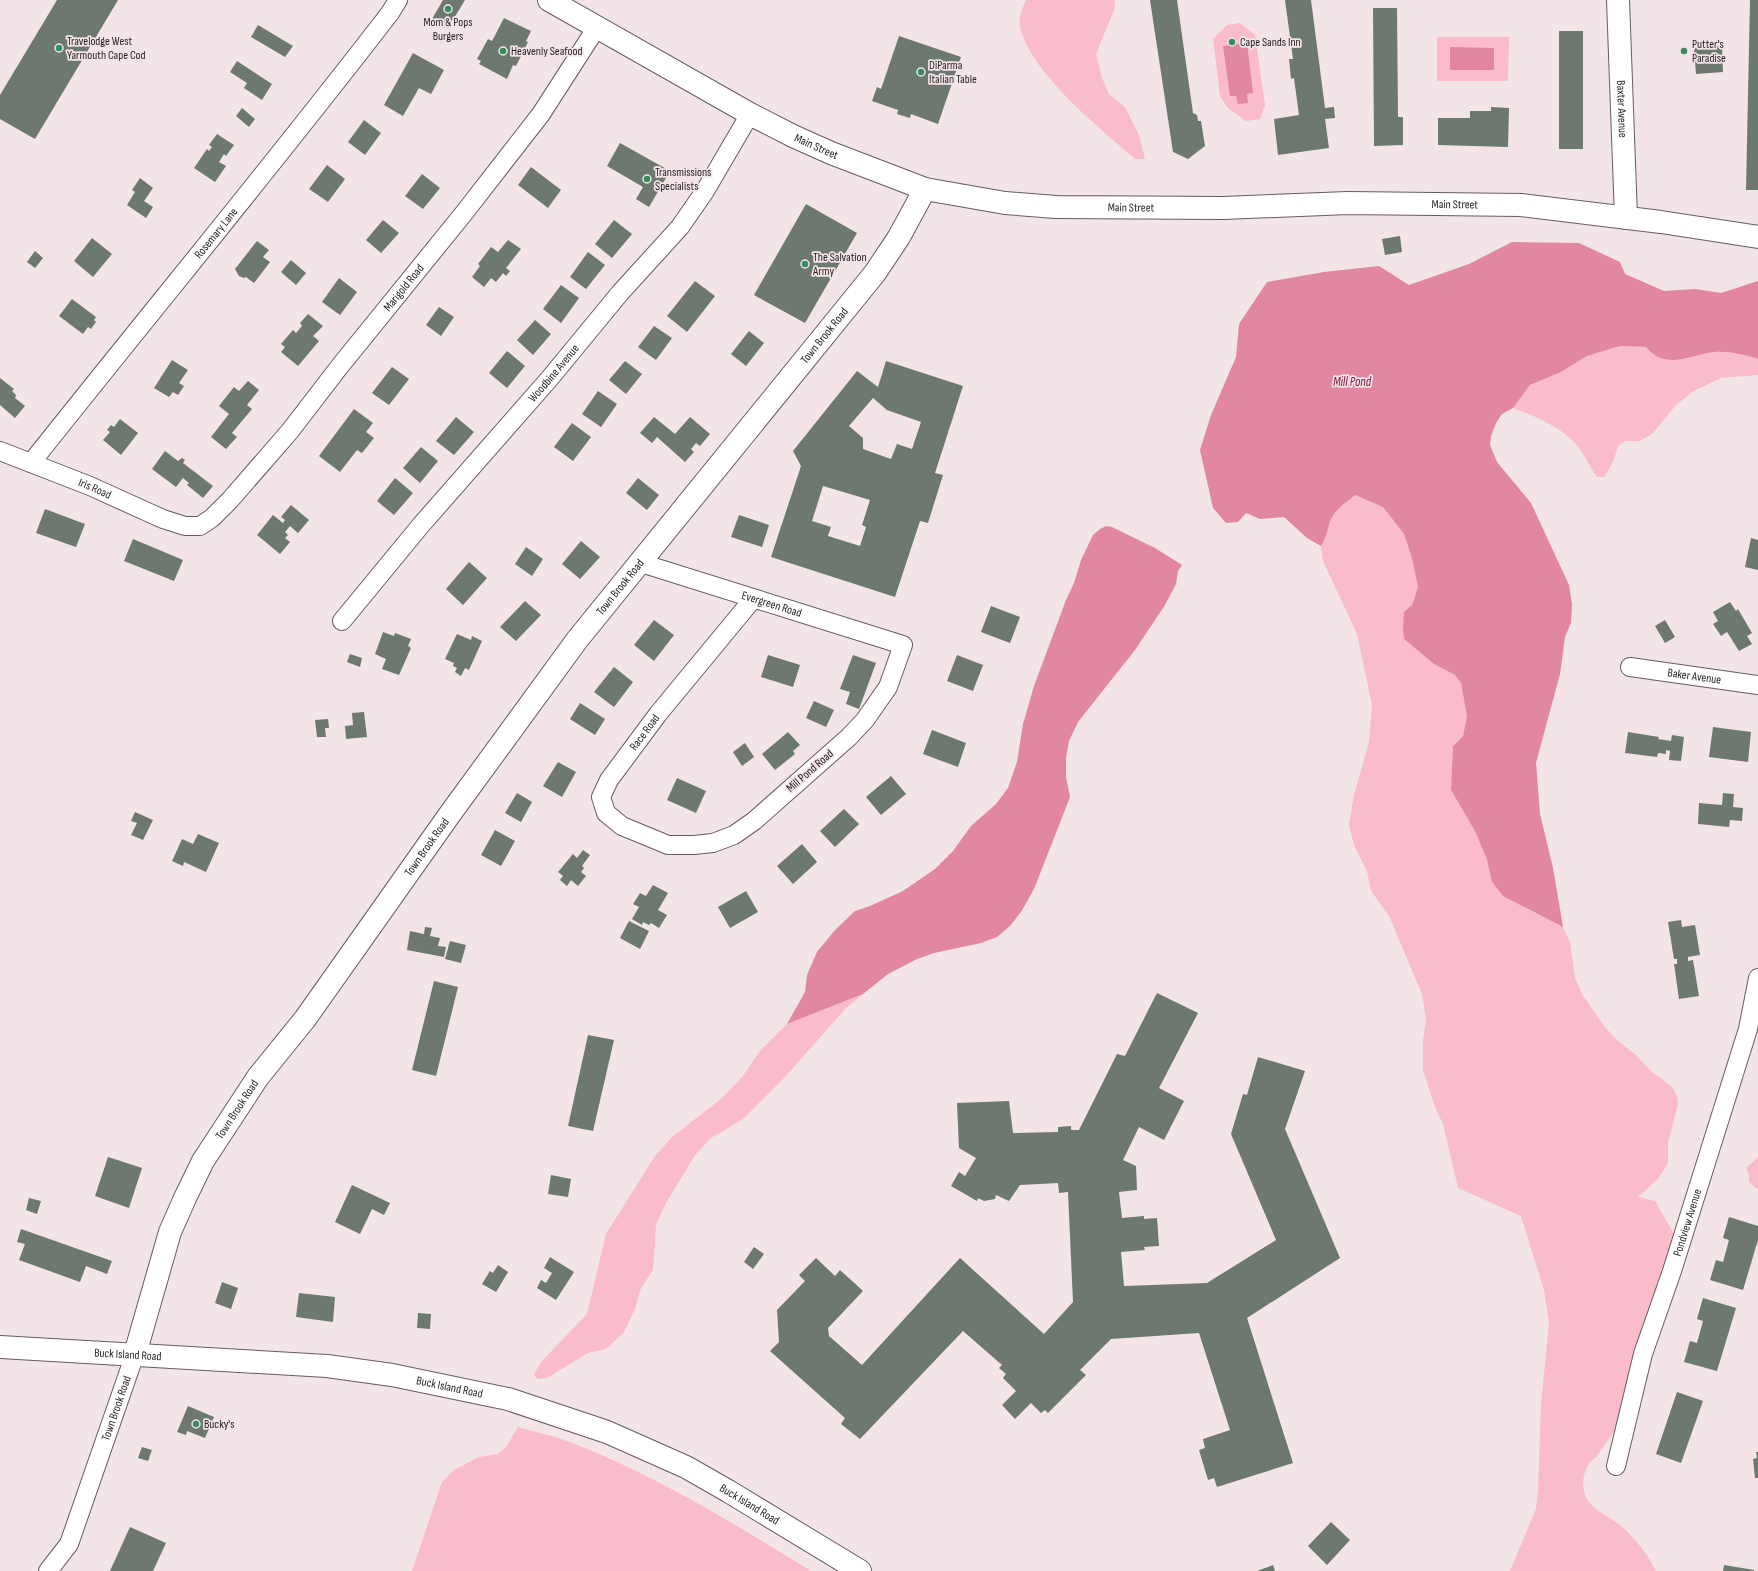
<svg xmlns="http://www.w3.org/2000/svg" width="1758" height="1571" viewBox="0 0 1758 1571" font-family="'Sofia Sans Condensed',sans-serif">
<rect width="100%" height="100%" fill="#f2e4e7"/>
<!-- green -->
<path fill="#fabbcb" d="M1026,0H1115L1114,10L1096,54L1102,78L1109,94L1125,107L1139,135L1145,159H1135C1100,128 1030,73 1020,26C1018,19 1023,7 1026,0Z
M1240,23L1255,35L1265,105L1260,119L1246,121L1228,108L1220,96L1213,39L1227,25Z
M1437,37H1509L1508,81H1437Z
M1620,346L1646,347C1666,371 1690,355 1715,352C1729,351 1745,355 1758,359V375L1721,378L1694,391L1676,405L1652,434L1639,441H1626L1618,446C1615,458 1611,467 1604,477H1597C1590,468 1586,457 1579,448C1563,427 1536,417 1513,408L1530,385L1561,372L1587,356Z
M1355,495L1383,507L1404,534L1412,558L1418,587L1412,605L1404,639L1434,664L1455,675L1461,683L1467,716L1463,736L1453,746L1451,790L1476,833L1487,860L1492,882L1524,907L1563,927L1570,942L1575,978L1582,994L1604,1026L1618,1041L1636,1055L1651,1071L1672,1087L1677,1096L1678,1104L1668,1143V1163L1658,1179L1638,1197L1655,1201L1674,1234L1667,1272L1656,1289L1648,1315L1628,1412L1596,1457C1583,1466 1579,1487 1588,1501C1595,1511 1610,1517 1620,1525C1634,1537 1648,1554 1656,1571H1510L1536,1509L1538,1489L1541,1405L1549,1323L1544,1290L1521,1216L1458,1188L1443,1124L1435,1107L1423,1070V1041L1426,1019L1422,994L1389,916L1371,891L1367,871L1354,845L1349,825L1354,795L1369,742L1372,705L1357,634L1323,561L1321,546C1328,536 1327,524 1334,514C1339,507 1348,501 1355,495Z
M863,994L846,1008L785,1077L743,1119L711,1138L695,1155L666,1203L656,1225L653,1270L641,1288L635,1309L624,1332L606,1349L588,1353L547,1378L538,1379L534,1375L541,1362L587,1314L606,1234L655,1156L672,1137L721,1099L743,1076L760,1051L787,1024Z
M1758,1157V1190L1749,1182V1175L1746,1168Z
M518,1427C534,1432 551,1435 567,1441C654,1474 733,1523 811,1571H412L442,1482L454,1470L479,1457L498,1454L506,1447Z"/>
<!-- water -->
<path fill="#e187a1" d="M1247,43L1253,93L1247,94L1248,103L1238,104L1236,96H1230L1223,46Z
M1450,47L1494,48V70H1450Z
M1512,242L1579,243L1620,262L1625,274L1664,291L1695,289L1721,293L1758,281V359C1745,355 1729,351 1715,352C1689,355 1666,371 1646,347L1620,346L1587,356L1561,372L1530,385L1513,408L1502,414L1496,423L1491,436L1490,445L1497,462L1531,503L1569,585L1572,604L1571,623L1565,637L1560,674L1536,763L1540,814L1553,868L1563,927L1503,896L1492,882L1487,860L1476,833L1451,790L1453,746L1463,736L1467,716L1461,683L1455,675L1434,664L1404,639L1403,630L1404,612L1412,605L1418,587L1412,558L1404,534L1383,507L1355,495C1348,501 1339,507 1334,514C1327,524 1328,536 1321,546L1307,538L1284,517L1260,519L1246,513L1238,522L1226,523L1213,508L1200,450L1211,415L1236,357L1239,324L1267,282L1324,272L1379,266L1409,285L1469,264Z
M1106,526L1112,527L1155,548L1182,565L1178,571L1176,584L1165,605L1135,650L1078,722L1069,741L1066,757V777L1070,797L1034,889L1021,912L1010,926L997,937L981,943L934,953L917,959L888,974L863,994L787,1024L805,992L807,975L817,952L835,930L855,911L870,906L903,891L935,869L953,851L971,826L996,804L1008,788L1017,762L1023,724L1034,686L1066,600L1074,583L1081,560L1093,535L1100,529Z"/>
<!-- building -->
<path fill="#6d7870" fill-rule="evenodd" d="M57,0H118L35,139L0,119V95Z
M443,0H465L448,28L432,19Z
M1150,0H1177L1193,113L1197,115L1198,121H1201L1205,146L1188,159L1173,152Z
M1285,0H1311L1325,108L1334,107L1335,118L1325,119L1329,148L1278,155L1274,119L1299,115L1294,78L1291,79L1289,59H1293Z
M1750,0H1758V190H1746Z
M1373,8H1397L1398,117H1403V145L1374,146Z
M504,18L531,31L526,41L528,42L516,66L513,65L507,79L479,64L481,61L477,59L488,39L492,41Z
M258,25L293,46L285,57L251,37Z
M1559,31H1583V149H1559Z
M899,36L961,57L938,124L911,114L910,118L897,114L898,110L872,101L877,87L881,89Z
M1722,46L1723,72L1696,74L1694,48Z
M413,53L444,70L431,94L419,88L403,116L384,105Z
M237,61L272,84L262,100L244,88L247,83L230,72Z
M1491,107L1509,108L1508,147L1438,145V118H1470V111H1491Z
M242,108L255,119L249,127L236,116Z
M364,120L381,133L365,155L348,142Z
M217,134L234,145L226,156L224,154L219,162L226,166L215,182L194,168L207,149L209,151L212,147L209,145Z
M620,143L670,171L649,207L636,199L643,187L607,166Z
M327,165L345,179L328,202L309,189Z
M531,167L561,190L548,208L518,185Z
M422,174L440,188L423,209L405,196Z
M140,178L153,188L144,201L153,207L146,218L127,205L135,192L132,190Z
M806,204L857,233L805,323L754,295Z
M383,220L399,233L381,253L366,240Z
M614,220L632,234L612,258L595,244Z
M1400,236L1402,252L1385,255L1382,239Z
M92,238L112,254L93,277L74,261Z
M508,240L521,249L506,268L510,271L506,276L503,273L496,282L491,278L484,287L472,277L480,266L478,264L491,247L498,252Z
M257,241L269,250L263,257L270,262L254,283L246,277L244,278L239,276L235,269Z
M35,251L43,258L35,268L27,262Z
M588,252L605,265L586,289L570,277Z
M291,260L306,273L296,285L281,272Z
M339,278L357,292L340,315L322,302Z
M695,281L715,296L687,332L667,316Z
M561,285L579,298L561,323L543,309Z
M72,299L96,317L94,320L96,322L91,329L88,327L83,334L59,316Z
M439,307L454,317L441,336L426,325Z
M308,314L323,326L313,336L319,341L298,366L281,352L285,347L281,344L293,330L296,333L302,326L300,323Z
M535,320L551,334L533,355L517,340Z
M654,326L672,338L656,360L638,347Z
M749,331L764,343L746,366L731,354Z
M507,351L525,366L507,388L489,373Z
M172,360L188,370L179,383L184,386L178,395L173,392L169,397L154,388Z
M625,361L642,374L626,394L609,380Z
M886,361L963,386L935,473L943,475L928,523L920,521L895,597L771,557L801,466L793,451L857,371L878,387ZM873,398L887,410L921,422L912,449L897,444L891,459L863,449V438L849,426ZM823,486L870,500L862,525L866,527L860,546L828,536L831,527L812,521Z
M392,367L409,379L389,405L372,393Z
M0,378L14,389L12,391L16,395L15,398L25,406L15,418L0,405Z
M248,381L259,390L247,405L252,409L232,433L237,437L226,449L211,437L229,414L219,406L234,387L239,391Z
M598,391L617,404L601,427L582,414Z
M354,409L373,423L366,432L374,438L362,453L357,450L340,472L319,456Z
M456,417L474,432L454,455L436,441Z
M654,417L675,434L690,417L710,434L700,446L696,443L691,449L694,452L685,462L657,437L652,443L640,433Z
M120,419L138,433L121,455L103,440L110,432L107,430L111,425L114,427Z
M572,423L591,437L573,461L554,447Z
M421,447L438,461L420,483L403,468Z
M165,451L178,461L182,458L185,460L183,463L213,486L203,498L187,485L189,483L183,478L176,487L152,469Z
M395,478L413,493L394,515L377,501Z
M638,478L659,495L647,510L626,493Z
M291,505L309,520L298,533L290,526L285,532L288,535L285,538L290,542L280,554L257,535L273,515L283,523L285,520L281,517Z
M45,509L85,524L76,547L36,533Z
M739,515L769,525L762,547L731,537Z
M1751,538L1758,540V570L1745,567Z
M133,539L183,560L174,581L124,561Z
M581,541L600,557L580,579L562,564Z
M526,547L543,559L532,576L515,564Z
M469,562L487,578L463,605L446,589Z
M525,601L541,615L516,641L500,627Z
M1730,602L1736,611L1738,609L1752,633L1747,636L1752,644L1739,651L1727,632L1721,636L1713,624L1718,621L1713,612Z
M991,606L1020,617L1010,643L981,632Z
M654,620L674,635L654,661L634,645Z
M1665,620L1675,637L1665,643L1655,626Z
M383,632L394,636L395,633L411,639L408,646L411,648L399,675L382,669L386,659L375,654Z
M457,634L471,640L472,636L482,641L469,670L465,668L461,676L455,672L457,668L453,666L454,663L445,659Z
M350,654L362,658L360,667L347,662Z
M768,655L800,665L793,687L761,677Z
M853,655L876,663L859,709L846,704L850,692L840,689Z
M957,655L983,665L973,691L947,681Z
M614,667L633,682L614,707L594,692Z
M814,701L834,710L826,727L806,718Z
M580,703L605,719L595,735L570,719Z
M364,712L367,737L346,739L345,726L353,725L352,713Z
M328,719L329,728H325L326,737H317L315,720Z
M1713,727L1751,732L1748,762L1709,757Z
M932,730L966,743L958,767L923,754Z
M788,732L800,745L793,751L795,754L775,770L762,754Z
M1628,732L1659,737L1658,739L1671,741L1672,735L1684,737L1681,761L1669,760L1670,751L1666,750V754L1658,753L1657,757L1625,753Z
M745,743L754,757L742,766L733,752Z
M558,762L576,772L562,797L543,786Z
M891,776L906,794L881,815L866,797Z
M677,778L706,791L696,813L667,800Z
M517,793L532,802L521,822L505,813Z
M1723,793L1734,794L1733,807L1743,808L1742,821L1730,820L1729,827L1698,824L1699,803L1722,805Z
M844,809L859,824L835,847L820,831Z
M135,812L153,820L143,840L131,835L137,823L131,821Z
M495,830L515,841L501,866L481,855Z
M198,834L219,843L206,872L184,862L183,866L172,861L182,839L193,844Z
M802,844L817,862L793,884L777,866Z
M583,850L590,855L582,866L584,868L581,872L586,876L578,886L571,880L567,886L560,880L563,876L558,872L573,854L577,858Z
M653,885L668,893L658,910L667,915L659,928L651,923L649,925L643,922L642,925L632,919L639,907L633,904L640,893L646,896Z
M746,891L758,912L730,928L718,907Z
M1681,920L1682,927L1695,925L1700,955L1688,957V961L1693,960L1699,996L1679,999L1674,964H1677V959H1674L1668,922Z
M629,921L649,931L640,949L620,938Z
M425,927L432,928L430,936L440,938L438,946L446,947L444,957L407,950L410,931L424,934Z
M450,941L466,945L461,963L445,959Z
M434,981L458,987L436,1076L412,1070Z
M1157,993L1198,1013L1159,1088L1184,1101L1164,1140L1139,1127L1123,1160L1136,1166L1137,1190L1119,1192L1122,1218L1144,1216V1219L1157,1218L1159,1246L1144,1247L1145,1250L1121,1252L1124,1286L1207,1283L1276,1240L1231,1134L1243,1094L1247,1095L1258,1057L1305,1071L1285,1129L1340,1258L1247,1318L1293,1463L1217,1487L1214,1478L1208,1480L1199,1450L1205,1448L1203,1439L1230,1430L1199,1333L1111,1339L1080,1370L1086,1375L1048,1413L1045,1410L1041,1413L1031,1403L1015,1419L1002,1405L1016,1391L1003,1378L1006,1374L999,1368L1002,1365L963,1331L860,1439L841,1424L845,1418L770,1351L779,1342L777,1310L805,1281L799,1275L816,1258L835,1276L840,1270L863,1291L828,1328L829,1336L862,1365L960,1258L1044,1334L1073,1302L1068,1192L1059,1193L1058,1183L1020,1185L1009,1201L996,1195L995,1199L984,1201L978,1198L977,1201L951,1186L959,1172L965,1176L976,1158L959,1148L957,1103L1009,1101L1013,1133L1058,1132V1127L1071,1126V1130H1079L1117,1054L1125,1056Z
M588,1035L614,1040L593,1131L568,1126Z
M108,1157L142,1168L129,1208L95,1196Z
M551,1175L571,1179L568,1197L548,1194Z
M352,1185L390,1203L384,1215L372,1209L360,1234L335,1222Z
M29,1198L41,1201L37,1214L26,1210Z
M1729,1217L1758,1226V1240L1743,1290L1710,1280L1716,1260L1723,1262L1729,1240L1723,1238Z
M21,1229L112,1261L107,1274L86,1266L80,1282L19,1260L25,1244L17,1242Z
M754,1247L764,1254L753,1269L744,1262Z
M550,1257L574,1272L556,1300L537,1288L541,1280L546,1283L552,1273L544,1268Z
M498,1265L508,1272L496,1292L482,1284L490,1271L493,1273Z
M222,1282L238,1288L231,1309L215,1303Z
M299,1293L335,1297L333,1322L296,1317Z
M1703,1298L1736,1308L1717,1371L1684,1362L1690,1341L1697,1343L1703,1321L1697,1319Z
M418,1313L431,1314L430,1329L417,1328Z
M1677,1392L1703,1401L1681,1463L1656,1454Z
M188,1406L214,1417L205,1438L187,1431L186,1435L177,1432Z
M142,1447L152,1450L148,1461L138,1458Z
M1756,1452H1758V1478H1755L1753,1459L1757,1458Z
M1331,1522L1350,1540L1327,1565L1308,1546Z
M130,1527L166,1543L153,1571H110Z
M1273,1565L1275,1571H1257Z
M1724,1565L1754,1570V1571H1723Z"/>
<g fill="none" stroke-linecap="round" stroke-linejoin="round">
<!-- minor casing -->
<g stroke="#685b5e" stroke-width="20">
<g id="minor">
<path id="s1" d="M0,451L90,486L163,519L185,526H200L212,518L230,500L290,431L340,366L464,213L541,114L597,27"/>
<path id="s2" d="M31,463C150,313 273,165 390,13L398,0"/>
<path id="s3" d="M641,563L903,645L888,687L865,720L849,737L754,821L734,835L713,843L694,845H668L622,826L606,813L601,797L609,780L658,714L753,599"/>
<path id="s4" d="M342,621L421,525L550,378L620,293L680,227L705,191L750,114"/>
<path id="s5" d="M1630,667L1758,685"/>
<path id="s6" d="M1616,1466L1643,1354L1672,1271L1748,1029L1758,978"/>
<path id="s7" d="M48,1571L69,1544L135,1354"/>
</g>
</g>
<!-- tertiary casing -->
<g stroke="#685b5e" stroke-width="24">
<g id="tertiary">
<path id="s8" d="M1618,0L1626,218"/>
</g>
</g>
<!-- secondary casing -->
<g stroke="#685b5e" stroke-width="24">
<g id="secondary">
<path id="s9" d="M0,1347L327,1366L392,1375L508,1399L607,1432L686,1467L728,1491L860,1571"/>
<path id="s10" d="M135,1354L170,1232L185,1198L203,1161L258,1077L305,1019L450,814L577,640L875,273L899,237L925,189"/>
</g>
</g>
<!-- primary casing -->
<g stroke="#685b5e" stroke-width="24">
<g id="primary">
<path id="s11" d="M549,0L750,114L793,136L831,153L925,189L1005,203L1056,207L1223,208L1348,203L1521,205L1661,222L1758,237"/>
</g>
</g>
<!-- minor -->
<use href="#minor" stroke="#fff" stroke-width="18"/>
<!-- tertiary -->
<use href="#tertiary" stroke="#fff" stroke-width="22"/>
<!-- secondary -->
<use href="#secondary" stroke="#fff" stroke-width="22"/>
<!-- primary -->
<use href="#primary" stroke="#fff" stroke-width="22"/>
</g>
<!-- markers -->
<g fill="#388b5c" stroke="#f2e4e7" stroke-width="1.5">
<circle cx="448" cy="9" r="4"/>
<circle cx="1232" cy="42" r="4"/>
<circle cx="59" cy="48" r="4"/>
<circle cx="503" cy="51" r="4"/>
<circle cx="1684" cy="51" r="4"/>
<circle cx="921" cy="72" r="4"/>
<circle cx="647" cy="179" r="4"/>
<circle cx="805" cy="264" r="4"/>
<circle cx="196" cy="1424" r="4"/>
</g>
<g text-anchor="middle" dominant-baseline="central" stroke-width="3.5" stroke-linejoin="round" paint-order="stroke">
<!-- poi labels -->
<g font-size="12" fill="#241e20" stroke="#f2e4e7" text-anchor="start">
<text x="448" y="22" text-anchor="middle">Mom &amp; Pops<tspan x="448" dy="14">Burgers</tspan></text>
<text x="67" y="41">Travelodge West<tspan x="67" dy="14">Yarmouth Cape Cod</tspan></text>
<text x="1240" y="42">Cape Sands Inn</text>
<text x="1692" y="44">Putter's<tspan x="1692" dy="14">Paradise</tspan></text>
<text x="511" y="51">Heavenly Seafood</text>
<text x="929" y="65">DiParma<tspan x="929" dy="14">Italian Table</tspan></text>
<text x="655" y="172">Transmissions<tspan x="655" dy="14">Specialists</tspan></text>
<text x="813" y="257">The Salvation<tspan x="813" dy="14">Army</tspan></text>
<text x="204" y="1424">Bucky's</text>
</g>
<!-- street labels -->
<g font-size="12" fill="#241e20" stroke="#f2e4e7">
<text stroke="none"><textPath href="#s8" startOffset="109">Baxter Avenue</textPath></text>
<text stroke="none"><textPath href="#s11" startOffset="305">Main Street</textPath></text>
<text stroke="none"><textPath href="#s11" startOffset="953">Main Street</textPath></text>
<text stroke="none"><textPath href="#s11" startOffset="629">Main Street</textPath></text>
<text stroke="none"><textPath href="#s2" startOffset="295">Rosemary Lane</textPath></text>
<text stroke="none"><textPath href="#s1" startOffset="529">Marigold Road</textPath></text>
<text stroke="none"><textPath href="#s10" startOffset="1239">Town Brook Road</textPath></text>
<text stroke="none"><textPath href="#s4" startOffset="326">Woodbine Avenue</textPath></text>
<text stroke="none"><textPath href="#s1" startOffset="102">Iris Road</textPath></text>
<text stroke="none"><textPath href="#s10" startOffset="915">Town Brook Road</textPath></text>
<text stroke="none"><textPath href="#s3" startOffset="137">Evergreen Road</textPath></text>
<text stroke="none"><textPath href="#s5" startOffset="65">Baker Avenue</textPath></text>
<text stroke="none"><textPath href="#s3" startOffset="767">Race Road</textPath></text>
<text transform="translate(810 771) rotate(-41)">Mill Pond Road</text>
<text stroke="none"><textPath href="#s10" startOffset="591">Town Brook Road</textPath></text>
<text stroke="none"><textPath href="#s10" startOffset="267">Town Brook Road</textPath></text>
<text stroke="none"><textPath href="#s6" startOffset="254">Pondview Avenue</textPath></text>
<text stroke="none"><textPath href="#s9" startOffset="128">Buck Island Road</textPath></text>
<text stroke="none"><textPath href="#s9" startOffset="452">Buck Island Road</textPath></text>
<text stroke="none"><textPath href="#s7" startOffset="178">Town Brook Road</textPath></text>
<text stroke="none"><textPath href="#s9" startOffset="776">Buck Island Road</textPath></text>
</g>
<!-- water labels -->
<g font-size="13" font-style="italic" fill="#7b103e" stroke="#f2e4e7">
<text x="1352" y="382">Mill Pond</text>
</g>
</g>
</svg>
